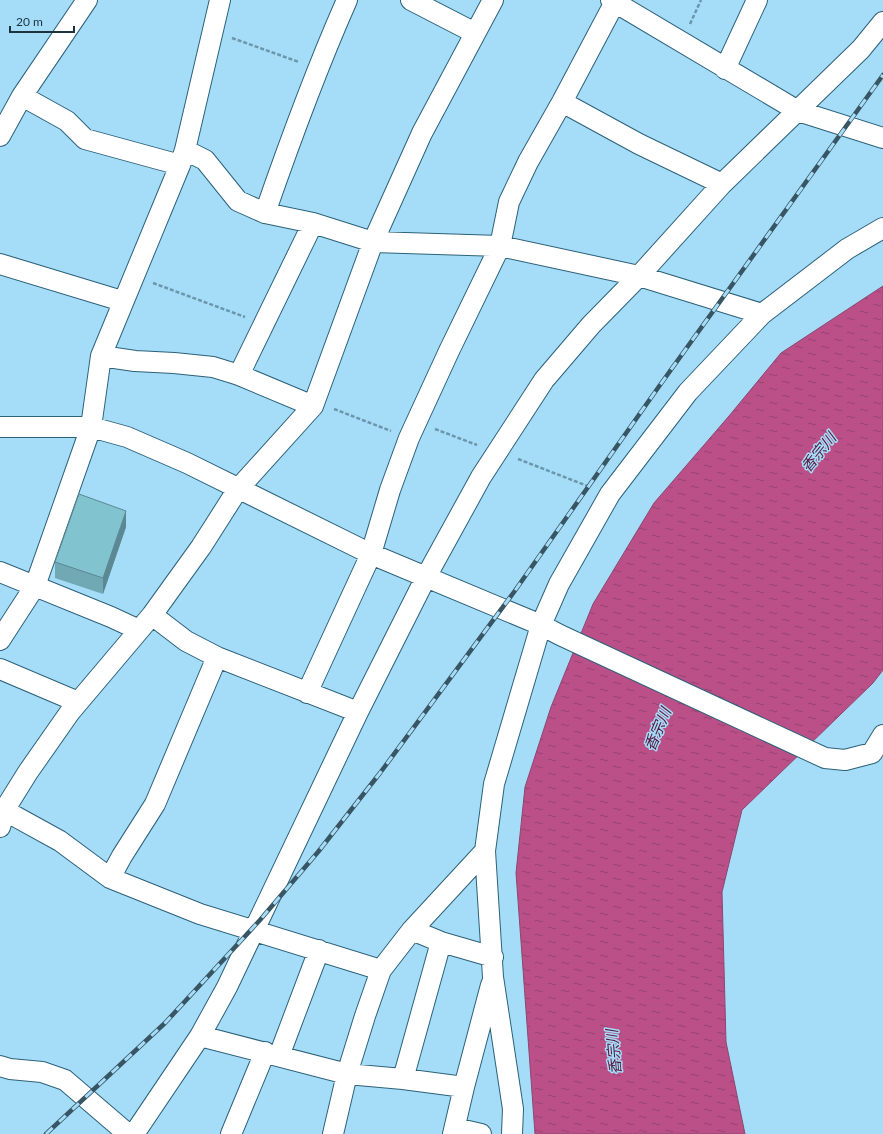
<svg xmlns="http://www.w3.org/2000/svg" width="883" height="1134" viewBox="0 0 883 1134" font-family="Lato,'Noto Sans JP',sans-serif">
<defs>
<pattern id="water-ripples" width="26" height="14" patternUnits="userSpaceOnUse"><rect width="26" height="14" fill="#ba5087"/><path d="M2 4q2-2 4 0t4 0M15 11q2-2 4 0t4 0" fill="none" stroke="#964370"/></pattern>
</defs>
<rect width="100%" height="100%" fill="#a5ddf9"/>
<!-- water -->
<path fill="url(#water-ripples)" stroke="#8b4771" d="M883,286V670L873,683L742,810L722,892L726,1042L745,1134H535L516,873L525,787L551,707L593,604L654,503L729,416L781,353Z"/>
<g fill="none" stroke-linecap="round" stroke-linejoin="round">
<!-- minor casing -->
<g stroke="#2c617a" stroke-width="22">
<path id="minor" d="M411,0L475,33
M611,0L798,111L883,138
M725,69L757,0
M22,96L67,121L85,139L180,165
M562,102L639,144L722,184
M0,136L22,96L87,0
M185,150L205,160L238,201L265,213L313,223L373,242L500,246L639,276L762,314
M265,213C290,141 316,70 347,0
M0,264L122,301
M101,356L135,361L174,363L213,367L239,375L313,406
M239,375L313,223
M0,427H91L127,437L187,463L371,554L541,625L560,635L825,758L845,760L872,753L883,735
M0,572L111,617L139,630
M152,615L186,641L217,657L358,712
M0,640L35,586L91,427L101,356L180,165L185,150L220,0
M0,669L78,702
M307,693L371,554L390,490L409,438L449,351L500,246L509,202L528,162L562,102L616,0
M0,808L60,841L110,878L200,914L381,970
M0,827L5,809L28,772L70,712L152,615L201,547L238,489L313,406L373,242L422,133L493,0
M485,851L493,977L513,1109L512,1134
M110,878L122,856L155,804L217,657
M412,930L441,942L493,957
M200,1036L347,1074L403,1079L464,1087
M279,1056L319,950
M0,1066L10,1069L42,1072L65,1080L128,1134
M403,1079L441,942
M455,1128L481,1134
M134,1134L200,1036L227,987L358,712L426,577L481,477L544,380L591,325L639,276L722,184L861,49L883,22
M231,1134L265,1052
M333,1134L347,1074L365,1016L381,970L412,930L485,851L494,784L541,625L559,584L610,494L688,392L762,314L847,249L883,228
M453,1134L464,1087L491,985"/>
</g>
<!-- path -->
<path stroke="#6c96ab" stroke-width="2.5" stroke-dasharray="4 2" stroke-linecap="butt" d="M690,24L701,0
M232,38L299,62
M153,283L245,317
M334,409L391,431
M435,429L477,445
M518,459L590,487"/>
<!-- minor -->
<use href="#minor" stroke="#fff" stroke-width="20"/>
<!-- rail casing -->
<g stroke="#385563" stroke-width="4.5">
<path id="rail" d="M46,1134L165,1023L260,920L318,852L380,773L514,592L660,385L883,75"/>
</g>
<!-- rail -->
<use href="#rail" stroke="#a5ddf9" stroke-width="3" stroke-dasharray="9" stroke-linecap="butt"/>
</g>
<!-- wall -->
<path fill="#70a8b3" d="M126,527L103,594L55,578V562Z"/>
<!-- shaded-wall -->
<path fill="#5b8892" d="M126,511V527L103,594V578Z"/>
<!-- building -->
<path fill="#82c3d0" stroke="#5b8892" d="M79,494L126,511L103,578L55,562Z"/>
<g text-anchor="middle" dominant-baseline="central" stroke-width="3" stroke-linejoin="round" paint-order="stroke">
<!-- water labels -->
<g font-size="15" font-style="italic" fill="#59153b" stroke="#a5ddf9">
<text transform="translate(818 452) rotate(-51)">香宗川</text>
<text transform="translate(657 729) rotate(-67)">香宗川</text>
<text transform="translate(613 1052) rotate(-95)">香宗川</text>
</g>
</g>
<!-- scale -->
<path d="M10 26v6h64v-6" fill="none" stroke="#1c323d" stroke-width="2"/>
<text x="16" y="26" font-size="12" fill="#1c323d" stroke="#a5ddf9" stroke-width="3" paint-order="stroke">20 m</text>
</svg>
